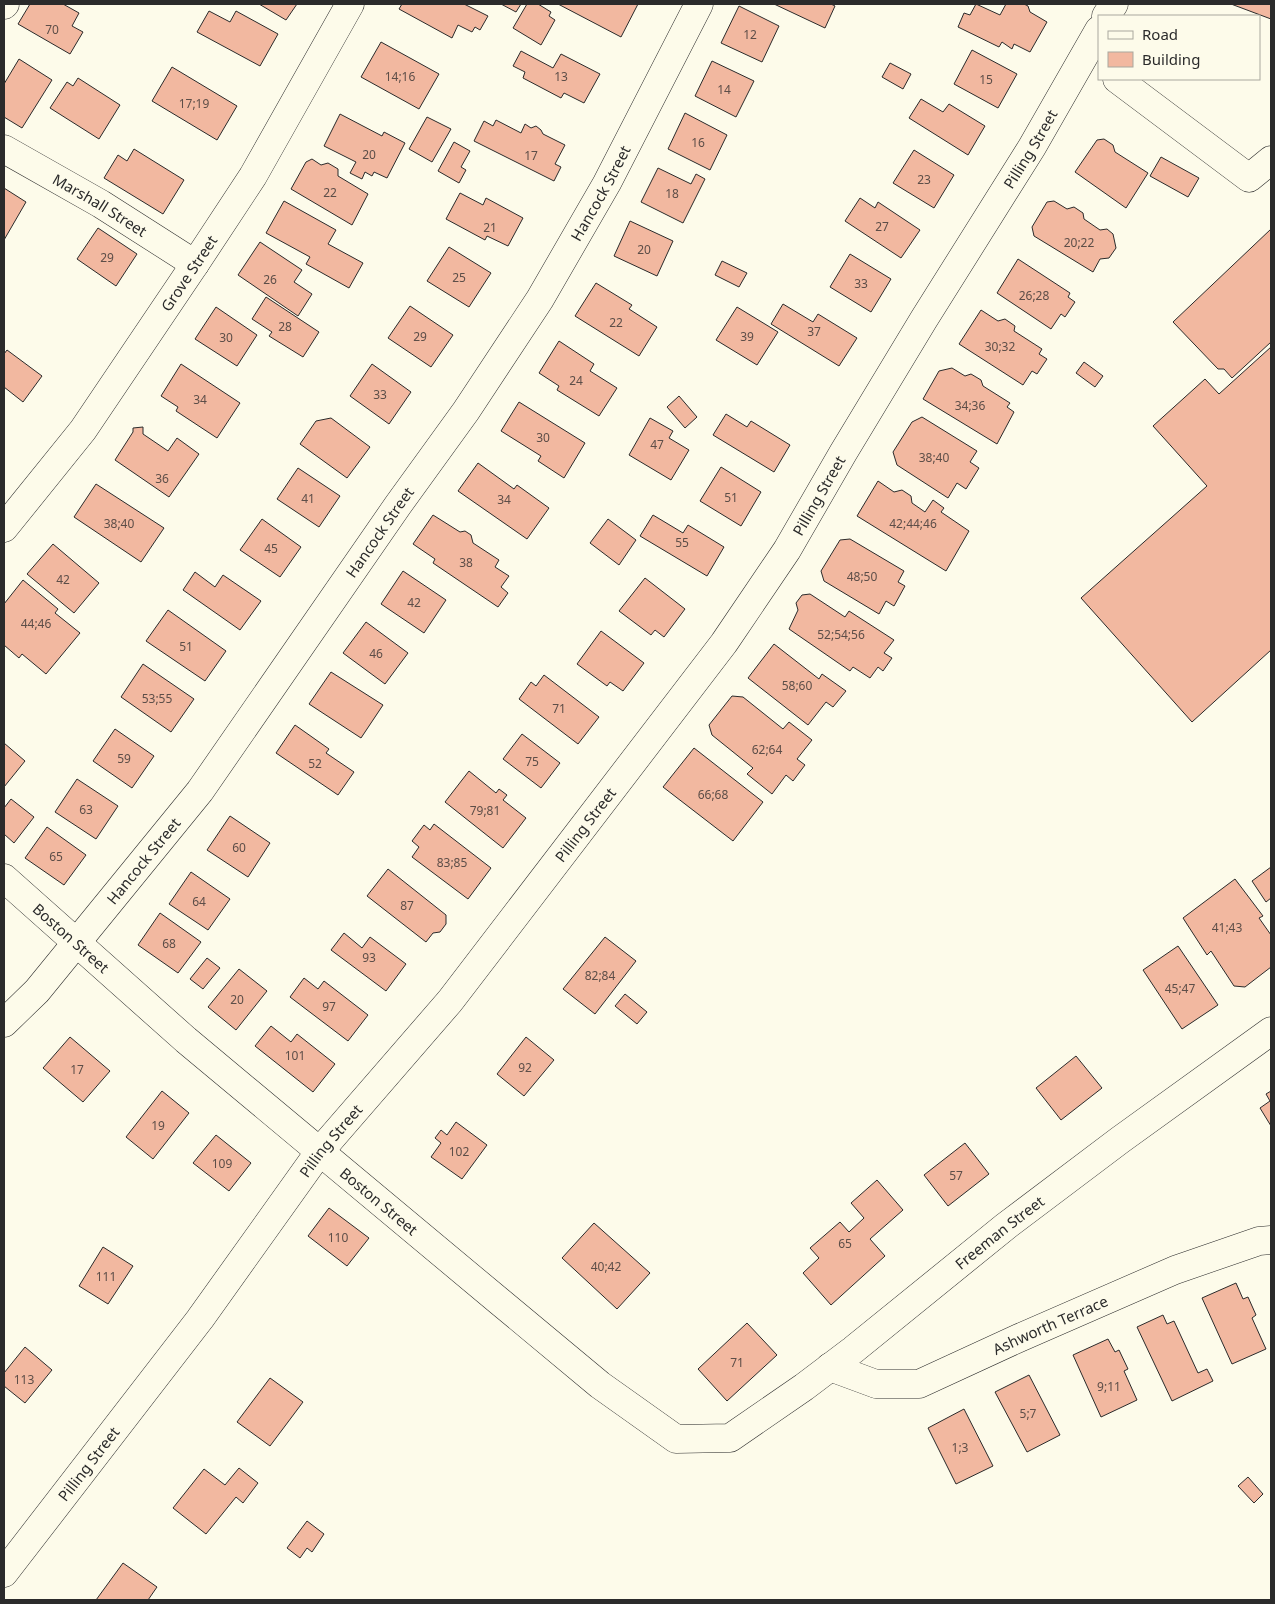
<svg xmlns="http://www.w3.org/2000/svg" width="1275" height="1604" viewBox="0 0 1275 1604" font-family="'Noto Sans',sans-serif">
<rect width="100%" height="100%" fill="#fdfbea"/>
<!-- building -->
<path fill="#f2b8a0" stroke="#2b2b2b" d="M30,4H63L79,13L72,26L83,32L70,54L18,24Z
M259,4H297L286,20Z
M402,4H464L488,16L480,30L475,27L472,32L458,25L452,38L399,9Z
M501,4H521L516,12Z
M527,4H538L551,12L549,16L555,20L541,45L513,28Z
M558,4H638L621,37Z
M774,4H831L835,6L825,28Z
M976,4L1000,15L1006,4H1024L1028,6L1030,12L1047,22L1030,52L1014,44L1012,49L1002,42L999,47L958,27L964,13L970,15Z
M1231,4H1271V19Z
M739,6L779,26L762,62L721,43Z
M209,11L230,22L236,11L278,34L260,66L197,32Z
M381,42L439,74L419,109L361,77Z
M972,50L1017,74L998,108L954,84Z
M521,51L553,68L561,54L600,74L584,103L564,93L561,98L523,78L525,72L513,66Z
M19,59L52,80L22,128L4,117V84Z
M712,61L754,81L736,117L695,96Z
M890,63L911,74L903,89L882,77Z
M172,67L237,106L217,140L152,101Z
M78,78L120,105L99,139L50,108L67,82L73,86Z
M921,99L943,112L949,104L985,126L968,155L909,118Z
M685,113L727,135L710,170L668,149Z
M340,114L382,136L384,132L405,143L387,178L374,172L372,176L365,172L362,179L350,173L356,162L324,146Z
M427,117L451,129L432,162L409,149Z
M496,120L521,133L525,124L531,128L536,126L541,130L543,134L565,145L555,164L561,167L554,181L474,141L484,121L493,126Z
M1104,139L1113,145L1115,152L1148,173L1126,208L1075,172L1097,140Z
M454,142L470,151L461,167L466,170L459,183L438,171Z
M134,149L184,180L163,214L104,178L118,155L127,161Z
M914,150L954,175L934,208L893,183Z
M1161,157L1199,178L1188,197L1150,176Z
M312,159L321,165L328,163L338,169V176L368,194L352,225L291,189L306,162Z
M658,168L691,184L696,174L705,179L683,223L641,202Z
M4,188L26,202L4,240Z
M460,193L483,205L486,198L523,218L508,246L487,236L485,240L446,219Z
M860,198L875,208L878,202L920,230L901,258L845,221Z
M284,201L336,230L328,244L363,263L349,288L306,264L310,257L266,233Z
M1054,201L1067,209L1074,207L1083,213L1084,219L1100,230L1107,229L1113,234L1116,248L1109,258L1100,259L1093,272L1034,236L1032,227L1047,202Z
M630,221L673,241L657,276L614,256Z
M98,228L137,254L116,286L77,259Z
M1271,229V342L1232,378L1224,369H1218L1173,322Z
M260,242L302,270L294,282L312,294L298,316L238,275Z
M449,247L491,273L469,307L427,281Z
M850,254L891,279L871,312L830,287Z
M1018,259L1070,293L1068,297L1075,302L1065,317L1061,314L1051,329L997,293Z
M722,261L747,273L739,287L715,275Z
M596,283L632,305L629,309L657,327L639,356L575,316Z
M266,297L319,332L303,357L269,336L272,332L252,319Z
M783,304L813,322L818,314L857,338L839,366L771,324Z
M410,306L453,335L431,367L388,338Z
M216,307L257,335L237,366L195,339Z
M737,307L778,332L757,365L716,340Z
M981,310L998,321L1005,319L1015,326L1014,331L1042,349L1039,354L1047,359L1037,374L1032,371L1023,385L959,344Z
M559,341L594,364L590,371L617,388L599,416L557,390L559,386L539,373Z
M1271,347V650L1192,722L1081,598L1207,486L1153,426L1205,379L1219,394Z
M7,350L42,376L23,402L4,387V354Z
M1084,362L1103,376L1095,387L1076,373Z
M181,364L240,403L217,438L176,411L178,407L161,396Z
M372,364L411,392L389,424L350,396Z
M952,368L965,376L971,374L981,380L983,386L1010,403L1007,407L1014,412L997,444L923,399L939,371Z
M679,396L697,417L685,428L667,407Z
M519,402L585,443L564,478L538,461L541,456L501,431Z
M726,414L747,427L751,421L790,445L774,472L713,435Z
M922,417L977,451L970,462L979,468L966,489L957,483L948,498L897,465L893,452L912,422Z
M331,418L370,447L347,478L300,444L316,421Z
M650,418L673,431L669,438L689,450L671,480L629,455Z
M143,427V434L168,451L177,438L199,454L169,497L115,460L133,432V428Z
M478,463L514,489L517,485L549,508L527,539L458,491Z
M721,467L761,492L741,526L700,501Z
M298,468L340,496L319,527L277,499Z
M878,481L894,492L902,490L911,496L912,503L925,512L933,500L944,508L941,512L969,531L946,571L857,516Z
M96,484L164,528L141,562L74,517Z
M433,515L460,532L465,531L471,535L473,543L499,560L495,567L509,576L501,587L508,593L498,607L433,563L435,559L413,544Z
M653,515L683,533L688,525L724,547L707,576L640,536Z
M262,519L301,547L280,577L240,550Z
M608,519L636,540L619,565L590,543Z
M850,539L904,571L898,582L905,586L894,606L886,601L879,614L824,581L821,571L840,540Z
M53,544L99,583L74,613L27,574Z
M403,571L446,600L424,633L381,604Z
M195,572L215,587L223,575L261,601L240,630L183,590Z
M645,578L685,609L664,637L655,630L651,635L619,611Z
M23,580L58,609L55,613L80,633L46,674L22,654L19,658L4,645V604Z
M810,594L845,617L849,611L894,640L884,653L892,658L883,671L878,667L870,678L853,667L850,671L789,629L798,610L796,603L802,595Z
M168,610L226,651L205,681L146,641Z
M366,622L408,653L385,684L343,653Z
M601,631L644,663L623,691L610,682L607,686L577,664Z
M774,644L819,679L822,674L846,691L833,707L826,702L808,725L748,678Z
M143,664L194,699L171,732L121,697Z
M331,672L383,705L361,738L309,704Z
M544,675L599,717L578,744L519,699L531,682L536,686Z
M732,696L743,697L783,729L789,722L812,740L797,759L805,765L793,781L786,775L772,794L747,774L753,768L712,735L709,725Z
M295,725L329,749L326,753L354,772L338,795L276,753Z
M115,729L154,756L132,788L93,761Z
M522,734L560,763L541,788L503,759Z
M4,743L25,761L4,787Z
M694,748L763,802L733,841L663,787Z
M469,771L496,793L499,789L507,795L503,800L526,818L503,848L445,802Z
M77,779L118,806L96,839L55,812Z
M11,799L34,817L14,843L4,834V808Z
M230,816L270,843L248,877L207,850Z
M434,824L491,868L468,899L412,857L419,847L412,841L424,825L430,830Z
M47,827L86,855L64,885L25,858Z
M1271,867V898L1266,902L1252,881Z
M388,869L446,915V924L440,932L433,933L426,942L367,896Z
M191,872L230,899L208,930L169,904Z
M1235,879L1263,916L1259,918L1271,935V967L1245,987L1234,986L1211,951L1207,955L1183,918Z
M160,913L201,942L178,973L138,945Z
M344,933L362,948L370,937L406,964L386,991L331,950Z
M605,937L636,961L595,1014L563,989Z
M1178,946L1218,1005L1182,1029L1143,970Z
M207,958L220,968L203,989L190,979Z
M239,969L267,991L236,1030L208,1007Z
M304,978L318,989L324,981L368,1015L348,1041L290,997Z
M625,994L647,1012L637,1024L615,1006Z
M271,1026L291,1042L297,1034L335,1064L313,1092L255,1046Z
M70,1037L110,1071L83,1102L43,1068Z
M526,1037L554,1060L524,1096L497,1074Z
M1076,1056L1102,1088L1061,1120L1036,1088Z
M162,1091L189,1113L153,1159L126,1137Z
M1271,1091V1126L1260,1108L1270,1101L1266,1094Z
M456,1122L487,1145L462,1179L431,1157L441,1143L435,1138L441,1130L447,1135Z
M216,1135L251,1163L229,1191L193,1163Z
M965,1143L989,1174L948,1206L924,1175Z
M877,1180L903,1210L870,1239L885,1256L831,1305L803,1273L819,1258L810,1248L840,1222L849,1232L864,1218L851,1203Z
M329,1208L369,1238L347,1266L308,1236Z
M594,1223L650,1273L617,1309L562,1258Z
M103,1247L133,1266L108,1304L79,1286Z
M1236,1283L1243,1299L1248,1297L1256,1315L1252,1318L1266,1349L1232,1364L1202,1298Z
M1163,1315L1167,1324L1174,1321L1198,1373L1207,1369L1213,1381L1172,1401L1137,1327Z
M747,1323L777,1355L727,1401L698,1369Z
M1108,1339L1115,1352L1119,1350L1128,1369L1124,1371L1137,1400L1101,1417L1073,1355Z
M25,1347L52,1370L25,1403L4,1386V1373Z
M1029,1375L1060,1435L1027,1452L995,1392Z
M270,1378L303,1402L270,1446L237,1422Z
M964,1409L993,1466L956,1484L928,1428Z
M239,1468L258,1483L243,1503L236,1497L206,1534L173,1508L204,1469L225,1485Z
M1248,1477L1263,1494L1254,1503L1238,1486Z
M307,1521L324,1534L312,1552L307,1548L300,1558L287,1548Z
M123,1563L157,1587L148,1600H96Z"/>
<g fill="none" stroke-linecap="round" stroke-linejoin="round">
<!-- minor casing -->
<g stroke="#2b2b2b" stroke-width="29">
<g id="minor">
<path d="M4,5L5,4"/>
<path d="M1106,16L1114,4"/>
<path d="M1117,79L1249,178L1271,160"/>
<path id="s1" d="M4,149L101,204L195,264"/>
<path id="s2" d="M4,528L83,430L195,264L253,176L350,4"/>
<path id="s3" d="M4,878L186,1040L499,1301L600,1385L676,1439L730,1438L804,1387L853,1350L1006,1226L1120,1140L1271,1031"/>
<path id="s4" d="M4,1023L37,991L200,791L398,505L466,411L540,299L607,183L699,4"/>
<path id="s5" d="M830,1367L876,1384H919L1019,1338L1175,1270L1259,1241L1271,1240"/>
<path id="s6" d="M4,1573L200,1319L320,1151L450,1001L724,643L787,550L843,453L924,319L1032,147L1099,30"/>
</g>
</g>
<!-- minor -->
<use href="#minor" stroke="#fdfbea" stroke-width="28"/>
</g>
<g text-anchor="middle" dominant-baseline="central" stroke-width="4" stroke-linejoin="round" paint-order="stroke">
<!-- number labels -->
<g font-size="12" fill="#5d4e48">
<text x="52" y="29">70</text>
<text x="750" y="34">12</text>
<text x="400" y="76">14;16</text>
<text x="561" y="76">13</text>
<text x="986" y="79">15</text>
<text x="724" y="89">14</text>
<text x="194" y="103">17;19</text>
<text x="698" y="142">16</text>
<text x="369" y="154">20</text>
<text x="531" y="155">17</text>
<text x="924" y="179">23</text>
<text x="330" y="192">22</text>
<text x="672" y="193">18</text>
<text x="882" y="226">27</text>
<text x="490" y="227">21</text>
<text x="1079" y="242">20;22</text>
<text x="644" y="249">20</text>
<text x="107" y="257">29</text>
<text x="459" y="277">25</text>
<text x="270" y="279">26</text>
<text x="861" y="283">33</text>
<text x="1034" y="295">26;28</text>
<text x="616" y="322">22</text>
<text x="285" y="326">28</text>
<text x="814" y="331">37</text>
<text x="420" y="336">29</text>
<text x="747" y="336">39</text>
<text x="226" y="337">30</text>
<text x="1000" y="346">30;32</text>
<text x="576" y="380">24</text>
<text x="380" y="394">33</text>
<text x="200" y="399">34</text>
<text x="970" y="405">34;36</text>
<text x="543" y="437">30</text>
<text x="657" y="444">47</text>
<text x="934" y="457">38;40</text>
<text x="162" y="478">36</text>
<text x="731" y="497">51</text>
<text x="308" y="498">41</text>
<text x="504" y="499">34</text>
<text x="119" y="523">38;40</text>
<text x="913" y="523">42;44;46</text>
<text x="682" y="542">55</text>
<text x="271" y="548">45</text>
<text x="466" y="562">38</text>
<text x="862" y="576">48;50</text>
<text x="63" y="579">42</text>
<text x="414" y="602">42</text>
<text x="36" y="623">44;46</text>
<text x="841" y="634">52;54;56</text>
<text x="186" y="646">51</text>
<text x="376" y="653">46</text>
<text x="797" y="685">58;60</text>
<text x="157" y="698">53;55</text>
<text x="559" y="708">71</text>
<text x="767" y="749">62;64</text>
<text x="124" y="758">59</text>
<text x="532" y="761">75</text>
<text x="315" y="763">52</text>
<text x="713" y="794">66;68</text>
<text x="86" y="809">63</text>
<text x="485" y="810">79;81</text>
<text x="239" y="847">60</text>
<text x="56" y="856">65</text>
<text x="452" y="862">83;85</text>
<text x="199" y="901">64</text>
<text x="407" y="905">87</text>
<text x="1227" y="927">41;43</text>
<text x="169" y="943">68</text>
<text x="369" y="957">93</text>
<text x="600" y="975">82;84</text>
<text x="1180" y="988">45;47</text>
<text x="237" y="999">20</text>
<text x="329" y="1006">97</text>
<text x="295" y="1055">101</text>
<text x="525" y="1067">92</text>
<text x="77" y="1069">17</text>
<text x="158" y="1125">19</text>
<text x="459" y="1151">102</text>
<text x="222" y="1163">109</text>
<text x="956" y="1175">57</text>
<text x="338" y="1237">110</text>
<text x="845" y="1243">65</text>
<text x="606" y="1266">40;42</text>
<text x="106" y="1276">111</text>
<text x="737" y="1362">71</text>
<text x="24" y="1379">113</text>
<text x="1109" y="1386">9;11</text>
<text x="1028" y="1413">5;7</text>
<text x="960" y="1447">1;3</text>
</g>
<!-- street labels -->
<g font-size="15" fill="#2b2b2b" stroke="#fdfbea">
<text stroke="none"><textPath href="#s6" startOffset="1758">Pilling Street</textPath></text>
<text stroke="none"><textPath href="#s4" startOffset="1024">Hancock Street</textPath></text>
<text stroke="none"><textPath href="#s1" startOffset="111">Marshall Street</textPath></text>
<text stroke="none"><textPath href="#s2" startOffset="315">Grove Street</textPath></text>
<text stroke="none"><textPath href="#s6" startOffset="1352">Pilling Street</textPath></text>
<text stroke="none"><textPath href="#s4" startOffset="619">Hancock Street</textPath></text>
<text stroke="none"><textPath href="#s6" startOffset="948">Pilling Street</textPath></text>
<text stroke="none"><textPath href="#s4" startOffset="214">Hancock Street</textPath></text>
<text stroke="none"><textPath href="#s3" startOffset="90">Boston Street</textPath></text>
<text stroke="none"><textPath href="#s6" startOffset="542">Pilling Street</textPath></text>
<text stroke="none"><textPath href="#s3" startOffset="495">Boston Street</textPath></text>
<text stroke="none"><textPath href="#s3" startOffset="1269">Freeman Street</textPath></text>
<text stroke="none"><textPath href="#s5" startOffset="236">Ashworth Terrace</textPath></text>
<text stroke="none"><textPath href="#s6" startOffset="138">Pilling Street</textPath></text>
</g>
</g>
<!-- border -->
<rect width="1275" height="1604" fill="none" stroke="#2b2b2b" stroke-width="10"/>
<!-- legend -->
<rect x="1098" y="15" width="162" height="65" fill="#fdfbea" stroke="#a9a89e"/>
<rect x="1108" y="31" width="25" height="8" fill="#fdfbea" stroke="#a9a89e"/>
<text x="1142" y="40" font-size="15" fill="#2b2b2b">Road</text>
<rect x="1108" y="52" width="25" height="15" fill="#f2b8a0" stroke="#a9a89e"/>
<text x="1142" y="65" font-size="15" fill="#2b2b2b">Building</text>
</svg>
